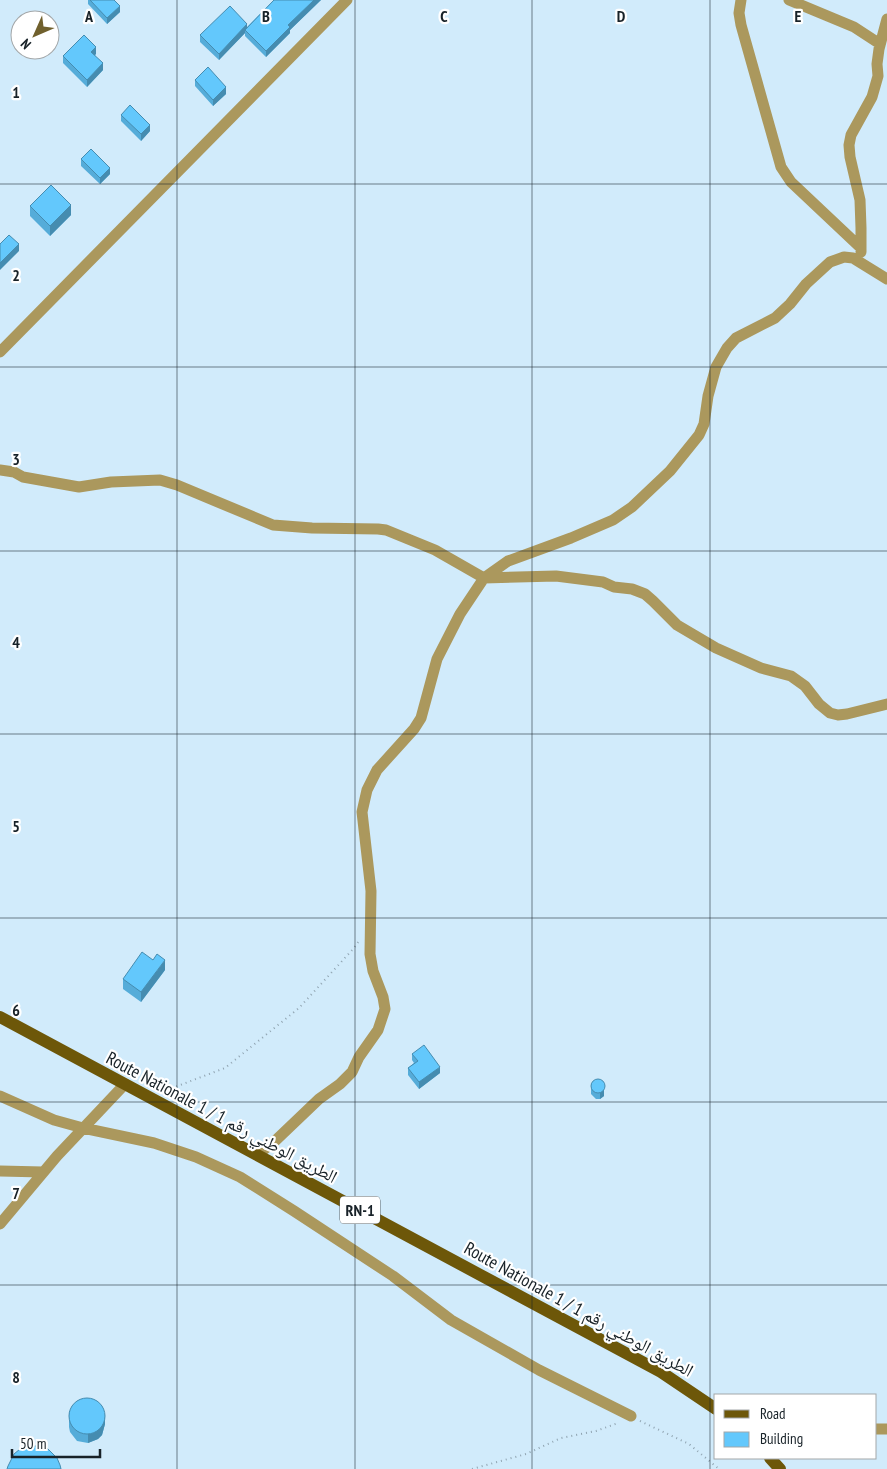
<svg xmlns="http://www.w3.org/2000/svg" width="887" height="1469" viewBox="0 0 887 1469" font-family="'PT Sans Narrow','Noto Naskh Arabic',sans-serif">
<rect width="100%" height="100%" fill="#d1ebfb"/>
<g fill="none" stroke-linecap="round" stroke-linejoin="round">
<!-- path -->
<path stroke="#90a4b1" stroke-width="2" stroke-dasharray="1 4" stroke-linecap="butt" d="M162,1089L167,1090L225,1068L299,1008L354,948L359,941
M640,1421L689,1444L719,1469
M472,1469L526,1454L561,1438L596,1431L618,1423"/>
<!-- minor -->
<path stroke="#ab985d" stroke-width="11" d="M741,0L739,13L741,25L781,167L791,182L861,248
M789,0L854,27L880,44
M861,252V228L860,200L850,157L849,145L851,135L872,97L878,76L877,64L879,49L887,19
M0,352L347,0
M0,470L14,472L23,477L79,487L111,482L160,480L177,485L273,525L312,528L378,529L386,530L435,550L484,578L556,576L603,582L614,587L632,589L645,594L653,601L677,625L716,648L761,668L791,676L805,686L819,704L830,713L838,715L847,714L887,704
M0,1096L54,1120L83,1128L154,1143L196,1157L240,1177L294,1211L393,1276L451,1320L539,1370L631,1416
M257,1155L275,1141L319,1099L340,1084L352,1072L359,1057L378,1030L385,1009L383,997L373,971L370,954L371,891L362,812L367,790L377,770L414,729L421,718L437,659L460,614L484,578L508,561L571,538L613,520L632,507L670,471L699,435L704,424L708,396L716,367L727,348L736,338L775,318L790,304L806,284L830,262L844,257L853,258L887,279
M0,1171L43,1172
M0,1224L57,1156L125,1084
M876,1429H887"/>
<!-- primary -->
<path stroke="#6d5709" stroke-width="12" d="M0,1017L661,1372L716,1409
M770,1458L780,1469"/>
</g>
<!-- wall -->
<path fill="#55acd9" d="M88,0H114L120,12L107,24L88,4Z
M274,0H321L290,30V33L266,57L245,36V33L219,60L200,42V35L247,27Z
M96,54L95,55L103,70L87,87L63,63V56Z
M195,80L226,94L213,106L195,86Z
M121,115L150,131L141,141L121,121Z
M81,159L110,174L100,184L81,166Z
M30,206L71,215L50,236L30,216Z
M165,970L141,1002L123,989V979Z
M412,1054L440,1073L419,1089L408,1075V1068L414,1063L412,1060Z
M591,1083L604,1096L600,1099H596L591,1094Z
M69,1411L105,1424L102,1435L98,1439L88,1443L77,1441L70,1432L69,1427Z"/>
<!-- shaded-wall -->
<path fill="#458cb0" d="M314,0H321L290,30V33L266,57V51L288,25Z
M120,6V12L107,24V18Z
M247,24V31L245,30V33L219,60V54Z
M96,47V54L91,58V52Z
M103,63V70L87,87V80Z
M226,87V94L213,106V100Z
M150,125V131L141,141V134Z
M110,168V174L100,184V178Z
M71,205V215L50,236V226Z
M19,244V251L0,270V263Z
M165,960V970L141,1002V992Z
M440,1067V1073L419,1089V1082Z
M604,1083V1096L600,1099V1092Z
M105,1414V1424L102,1435L98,1439L88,1443V1434Z"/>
<!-- building -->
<path fill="#63c8fc" stroke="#458cb0" d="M90,0H114L120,6L107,18Z
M274,0H314L288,25L290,27L266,51L245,30Z
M230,6L247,24L219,54L200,35Z
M84,35L96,47L91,52L103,63L87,80L63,56Z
M208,67L226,87L213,100L195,80Z
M130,105L150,125L141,134L121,115Z
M91,149L110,168L100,178L81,159Z
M51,185L71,205L50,226L30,206Z
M9,235L19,244L0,263V244Z
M142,952L153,960L157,954L165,960L141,992L123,979Z
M424,1045L440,1067L419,1082L408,1068L418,1061L412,1054Z
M591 1086a7 7 0 1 1 14 0a7 7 0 1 1-14 0Z
M69 1416a18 18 0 1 1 36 0a18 18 0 1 1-36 0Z
M26,1446H40L47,1448L57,1458L60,1465L61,1469H7L8,1466L14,1454L20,1449Z"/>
<!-- grid -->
<path fill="none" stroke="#182228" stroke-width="1" stroke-opacity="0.55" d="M177,0V1469M355,0V1469M532,0V1469M710,0V1469M0,184H887M0,367H887M0,551H887M0,734H887M0,918H887M0,1102H887M0,1285H887"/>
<g text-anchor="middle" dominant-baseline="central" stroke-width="4.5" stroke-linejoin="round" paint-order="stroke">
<!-- shield labels -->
<rect fill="#fff" stroke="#5d6468" stroke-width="1" x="340" y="1196.5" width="40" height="27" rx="4"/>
<g font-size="16" font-weight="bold" fill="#182228">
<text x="360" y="1210">RN-1</text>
</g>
<!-- street labels -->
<g font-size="18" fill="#182228" stroke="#fff">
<text transform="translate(222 1117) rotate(28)">Route Nationale 1 / الطريق الوطني رقم 1</text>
<text transform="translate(579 1309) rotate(29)">Route Nationale 1 / الطريق الوطني رقم 1</text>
</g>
</g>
<g font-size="16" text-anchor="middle" font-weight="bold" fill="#182228" stroke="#fff" stroke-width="4.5" stroke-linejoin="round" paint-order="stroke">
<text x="89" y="22">A</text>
<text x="266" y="22">B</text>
<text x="444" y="22">C</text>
<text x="621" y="22">D</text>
<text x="798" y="22">E</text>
<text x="16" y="98">1</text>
<text x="16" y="281">2</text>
<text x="16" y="465">3</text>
<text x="16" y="648">4</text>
<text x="16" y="832">5</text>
<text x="16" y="1016">6</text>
<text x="16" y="1199">7</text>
<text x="16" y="1383">8</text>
</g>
<!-- legend -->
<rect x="714" y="1394" width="162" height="65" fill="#ffffff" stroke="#a3a7a9"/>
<rect x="724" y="1410" width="25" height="8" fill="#6d5709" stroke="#a3a7a9"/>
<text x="760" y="1419" font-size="15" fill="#182228">Road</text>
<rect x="724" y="1432" width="25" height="15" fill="#63c8fc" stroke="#a3a7a9"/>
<text x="760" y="1444" font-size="15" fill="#182228">Building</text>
<!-- north arrow -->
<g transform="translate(35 35) rotate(225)"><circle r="24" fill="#ffffff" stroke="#a3a7a9"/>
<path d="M0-4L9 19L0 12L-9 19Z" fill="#70602d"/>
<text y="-8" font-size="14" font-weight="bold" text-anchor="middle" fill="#182228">N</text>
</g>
<!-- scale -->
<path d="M12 1449v8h88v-8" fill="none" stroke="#182228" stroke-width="2.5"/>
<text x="20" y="1449" font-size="15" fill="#182228" stroke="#ffffff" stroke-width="4" paint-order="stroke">50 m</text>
</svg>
